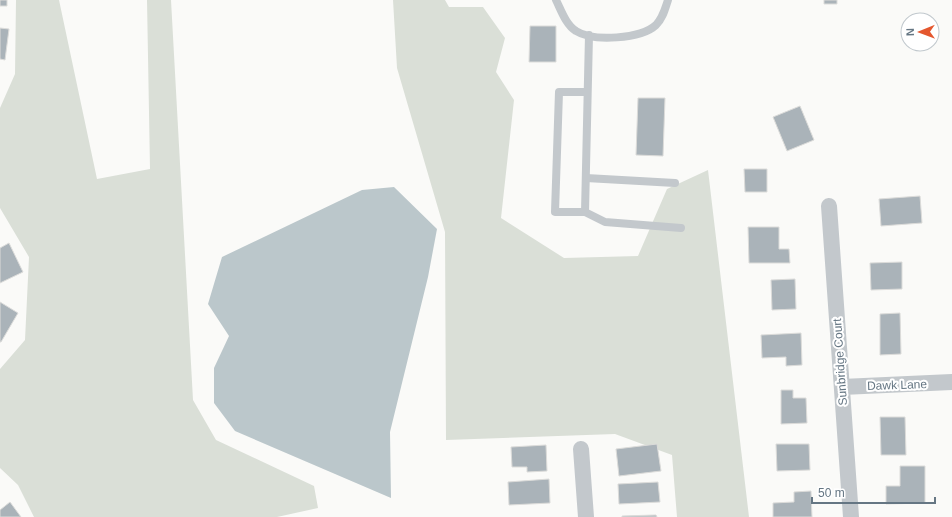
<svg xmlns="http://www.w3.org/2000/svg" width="952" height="517" viewBox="0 0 952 517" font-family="Arial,sans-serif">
<rect width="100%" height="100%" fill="#fafaf8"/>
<!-- green -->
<path fill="#dadfd7" d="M16,0H59L97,179L150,169L147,0H171L193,400L216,440L314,486L318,508L277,517H34L18,485L0,468V369L25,340L29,257L0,208V108L15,74Z
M393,0H445L449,7H483L505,38L496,72L514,100L501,218L564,258L638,256L667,189L708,170L749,517H677L672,455L615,434L446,440L445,232L397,68Z"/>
<!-- water -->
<path fill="#bbc7cb" d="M394,187L437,229L428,277L390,432L391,498L235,431L214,403V368L229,336L208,304L222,257L362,190Z"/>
<!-- building -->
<path fill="#aab3b9" stroke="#dcdcda" d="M0,0H7V6H0Z
M824,0H837V4H824Z
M530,26H556V62H529Z
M0,28L9,29L5,60L0,59Z
M638,98H665L663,156L636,155Z
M800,106L814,140L787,151L773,117Z
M744,169H767V192H745Z
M920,196L922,223L881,226L879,199Z
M748,227H779V249H789L790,263H749Z
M9,243L23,272L0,283V248Z
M902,262V289L871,290L870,263Z
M795,279L796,309L772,310L771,280Z
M0,302L18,313L1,342H0Z
M900,313L901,354L880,355V314Z
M801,333L802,365L786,366V357L762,358L761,335Z
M781,390H793V398H806L807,423L781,424Z
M880,417H905L906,455H881Z
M657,444L661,471L619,476L616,449Z
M776,444H809L810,470L777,471Z
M546,445L547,471L527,472V467H512L511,447Z
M900,466H925V503L886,504V486H900Z
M549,479L550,503L509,505L508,482Z
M658,482L660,502L619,504L618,484Z
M811,491L812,517H773V503L794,502V492Z
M10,502L21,517H0V510Z
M656,515L657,517H622V516Z"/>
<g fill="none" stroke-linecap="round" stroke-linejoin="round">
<!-- lane -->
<path stroke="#c3c8cc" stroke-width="8" d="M556,0C561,10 566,25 576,31C593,42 641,39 656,25C663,18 665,9 668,0
M587,92H559L555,212H585L605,222L681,228
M586,178L675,183
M585,212L589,35"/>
<!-- street -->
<path stroke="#c3c8cc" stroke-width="16" d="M829,206L851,517
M842,387L952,382
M581,449L586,517"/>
</g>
<g text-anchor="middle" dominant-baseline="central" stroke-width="4" stroke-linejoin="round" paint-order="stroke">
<!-- street labels -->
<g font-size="12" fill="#657683" stroke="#fff">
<text transform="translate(840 362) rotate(-94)">Sunbridge Court</text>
<text transform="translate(897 385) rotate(-2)">Dawk Lane</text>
</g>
</g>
<!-- north arrow -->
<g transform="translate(920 32) rotate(269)"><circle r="19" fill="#ffffff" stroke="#c1c8cd"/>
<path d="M0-3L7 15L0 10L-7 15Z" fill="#e4572e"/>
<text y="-6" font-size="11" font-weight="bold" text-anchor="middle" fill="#657683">N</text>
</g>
<!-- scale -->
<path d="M812 497v6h123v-6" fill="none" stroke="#657683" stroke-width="2"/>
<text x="818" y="497" font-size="12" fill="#657683" stroke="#ffffff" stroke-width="3" paint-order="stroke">50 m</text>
</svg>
